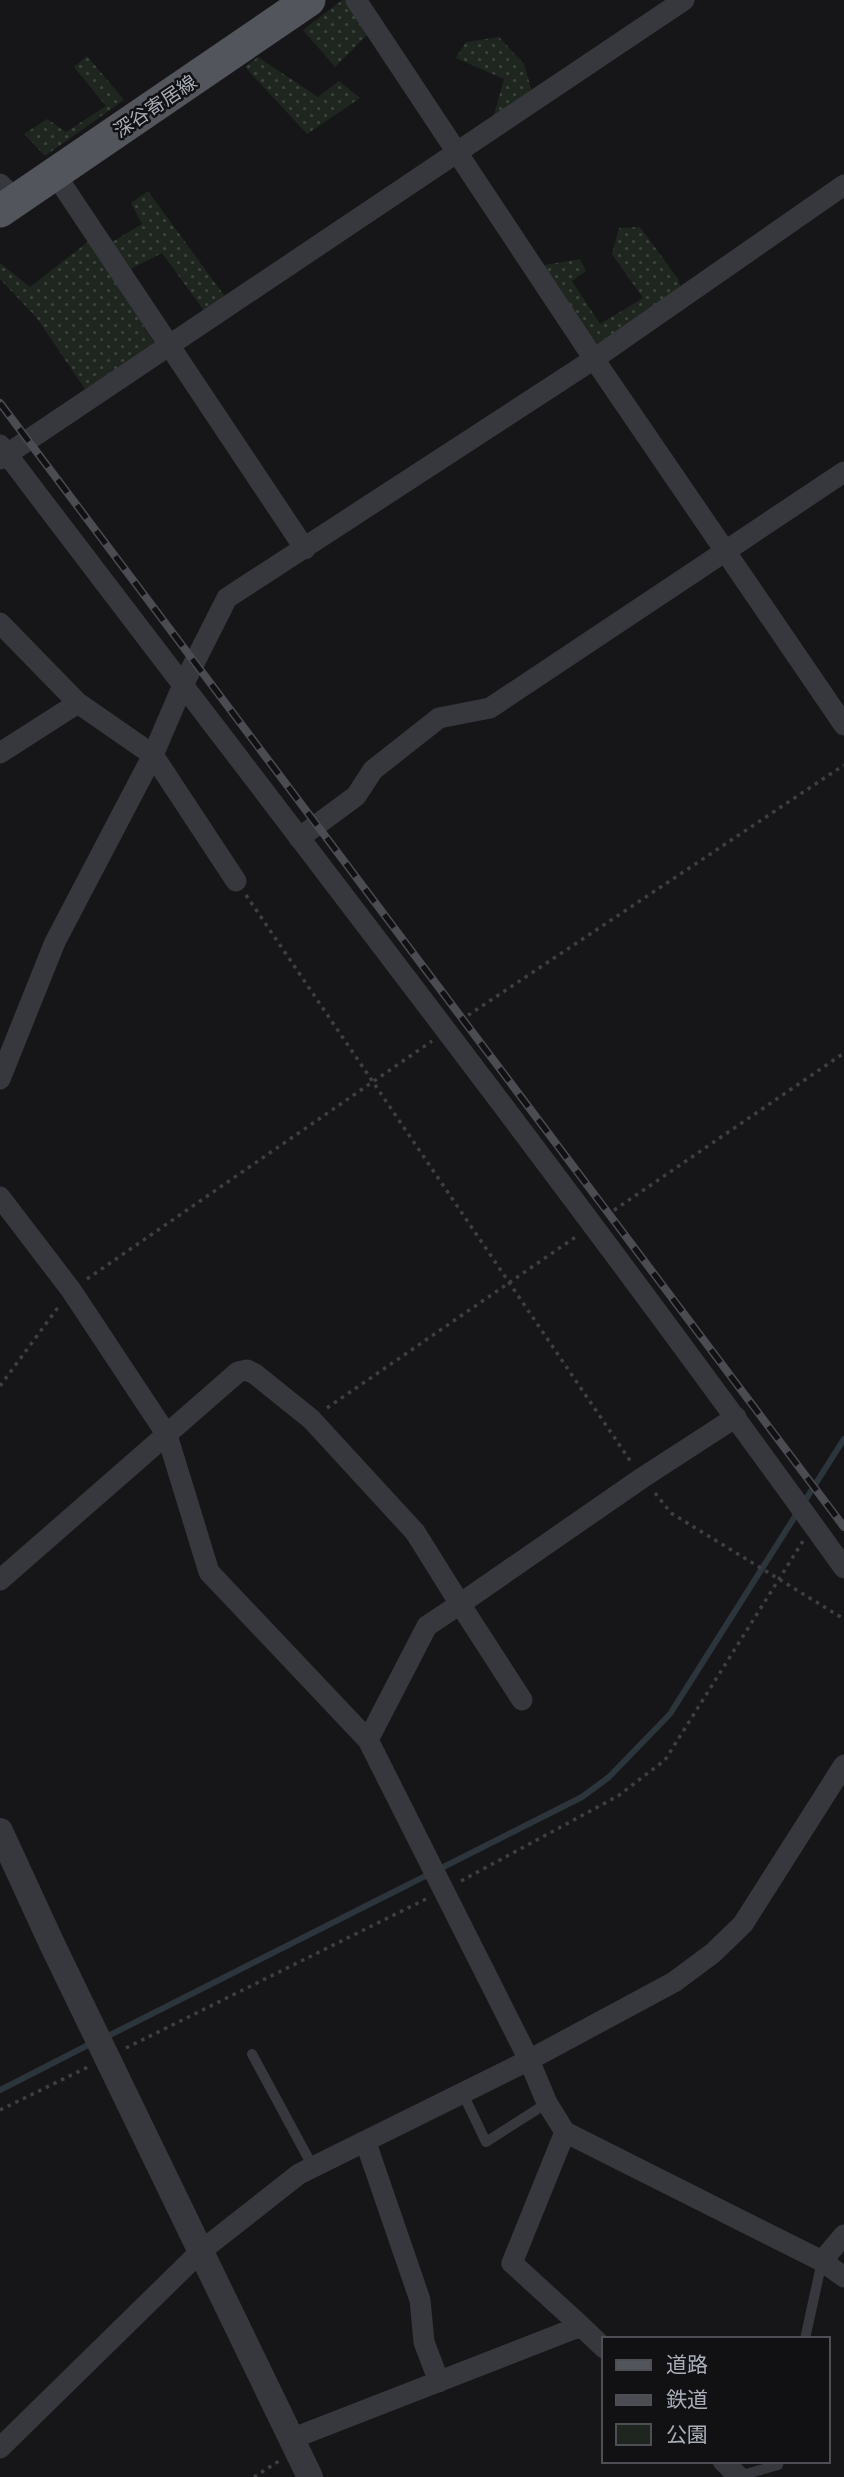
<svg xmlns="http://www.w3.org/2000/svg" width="844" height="2477" viewBox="0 0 844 2477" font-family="Mulish,'Noto Sans JP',sans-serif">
<defs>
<pattern id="green-dots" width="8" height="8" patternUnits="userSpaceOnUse" patternTransform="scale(1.75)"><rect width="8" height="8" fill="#1e261f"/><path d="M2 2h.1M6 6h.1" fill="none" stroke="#3c433d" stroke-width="1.8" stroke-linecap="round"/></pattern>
</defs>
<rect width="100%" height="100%" fill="#161618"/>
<!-- green -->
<path fill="url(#green-dots)" d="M342,0H347L367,35L335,67L303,30Z
M499,37L524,64L532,92L493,118L504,79L456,58L466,42Z
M87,56L124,100L45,156L24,134L47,119L66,132L106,106L74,67Z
M258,57L318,97L339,81L360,98L307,134L245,67Z
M148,191L226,298L205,312L162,253L129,270L110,243L142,224L131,203Z
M640,227L678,279L682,291L597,350L539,266L580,259L586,271L572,281L600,324L643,298L612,254L619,228Z
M89,241L156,346L87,392L36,317L0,279V263L30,287Z"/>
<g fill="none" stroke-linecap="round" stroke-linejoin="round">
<!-- stream -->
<path stroke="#2c353c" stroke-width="6" d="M104,2038L582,1797L609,1777L670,1714L844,1439
M0,2090L94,2042"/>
<!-- path -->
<path stroke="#3d3f44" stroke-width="3.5" stroke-dasharray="3.5 5" stroke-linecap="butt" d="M246,895L631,1462
M461,1020L844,765
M607,1215L844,1053
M87,1279L432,1041
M0,1386L59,1306
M327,1408L577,1236
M655,1493L671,1513L844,1619
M461,1881L618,1796L665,1760L803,1541
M126,2048L426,1899
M0,2110L88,2067
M254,2477L279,2461"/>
<!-- service -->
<path stroke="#37383d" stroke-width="10" d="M252,2054L313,2167
M463,2094L486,2142L547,2103
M805,2339L822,2261
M739,2476L778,2465L779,2461"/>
<!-- minor -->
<path stroke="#37383d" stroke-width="21" d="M356,0L594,359L844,725
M55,174L305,549
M0,184L16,200
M0,445C283,818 571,1187 844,1568
M0,459L684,0
M0,623L78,703L153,755L236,881
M0,753L78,703
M299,838L356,796L373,770L439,718L490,708L844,472
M0,1079L55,942L153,755L183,685L227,598L594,359L844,185
M0,1197L71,1290L167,1435L209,1572L368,1740
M0,1580L238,1372L247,1370L255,1374L311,1419L415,1532L460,1604L427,1626L368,1740L529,2060L547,2103L565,2132L822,2261L844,2277
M522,1700L460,1604L642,1478L736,1417
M565,2132L512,2263L581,2326
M366,2143L420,2300L424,2342L439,2382
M822,2261L844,2235
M291,2439L581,2326L604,2348
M0,2448L201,2251L299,2174L529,2060L674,1982L713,1953L743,1924L844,1765
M723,2461L739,2477"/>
<!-- tertiary -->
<path stroke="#37383d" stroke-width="26" d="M0,1831L52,1944L310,2477"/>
<!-- primary -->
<path stroke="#53555c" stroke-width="33" d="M0,211L309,0"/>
<!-- rail casing -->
<g stroke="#4a4c52" stroke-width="8">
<path id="rail" d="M0,403L844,1527"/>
</g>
<!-- rail -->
<use href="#rail" stroke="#111113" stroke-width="5" stroke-dasharray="16" stroke-linecap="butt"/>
</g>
<g text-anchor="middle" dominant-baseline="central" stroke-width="5" stroke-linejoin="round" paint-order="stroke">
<!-- street labels -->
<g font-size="19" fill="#a8adb8" stroke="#111113">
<text transform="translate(155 106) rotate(-34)">深谷寄居線</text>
</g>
</g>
<!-- legend -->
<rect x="602" y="2337" width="228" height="126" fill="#111113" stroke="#4d4f55" stroke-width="2"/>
<rect x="616" y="2360" width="35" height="10" fill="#53555c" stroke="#4d4f55" stroke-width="2"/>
<text x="666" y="2372" font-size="21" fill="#a8adb8">道路</text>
<rect x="616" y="2395" width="35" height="10" fill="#4a4c52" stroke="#4d4f55" stroke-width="2"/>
<text x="666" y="2407" font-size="21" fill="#a8adb8">鉄道</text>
<rect x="616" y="2424" width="35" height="21" fill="#1e261f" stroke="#4d4f55" stroke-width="2"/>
<text x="666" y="2442" font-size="21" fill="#a8adb8">公園</text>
</svg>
